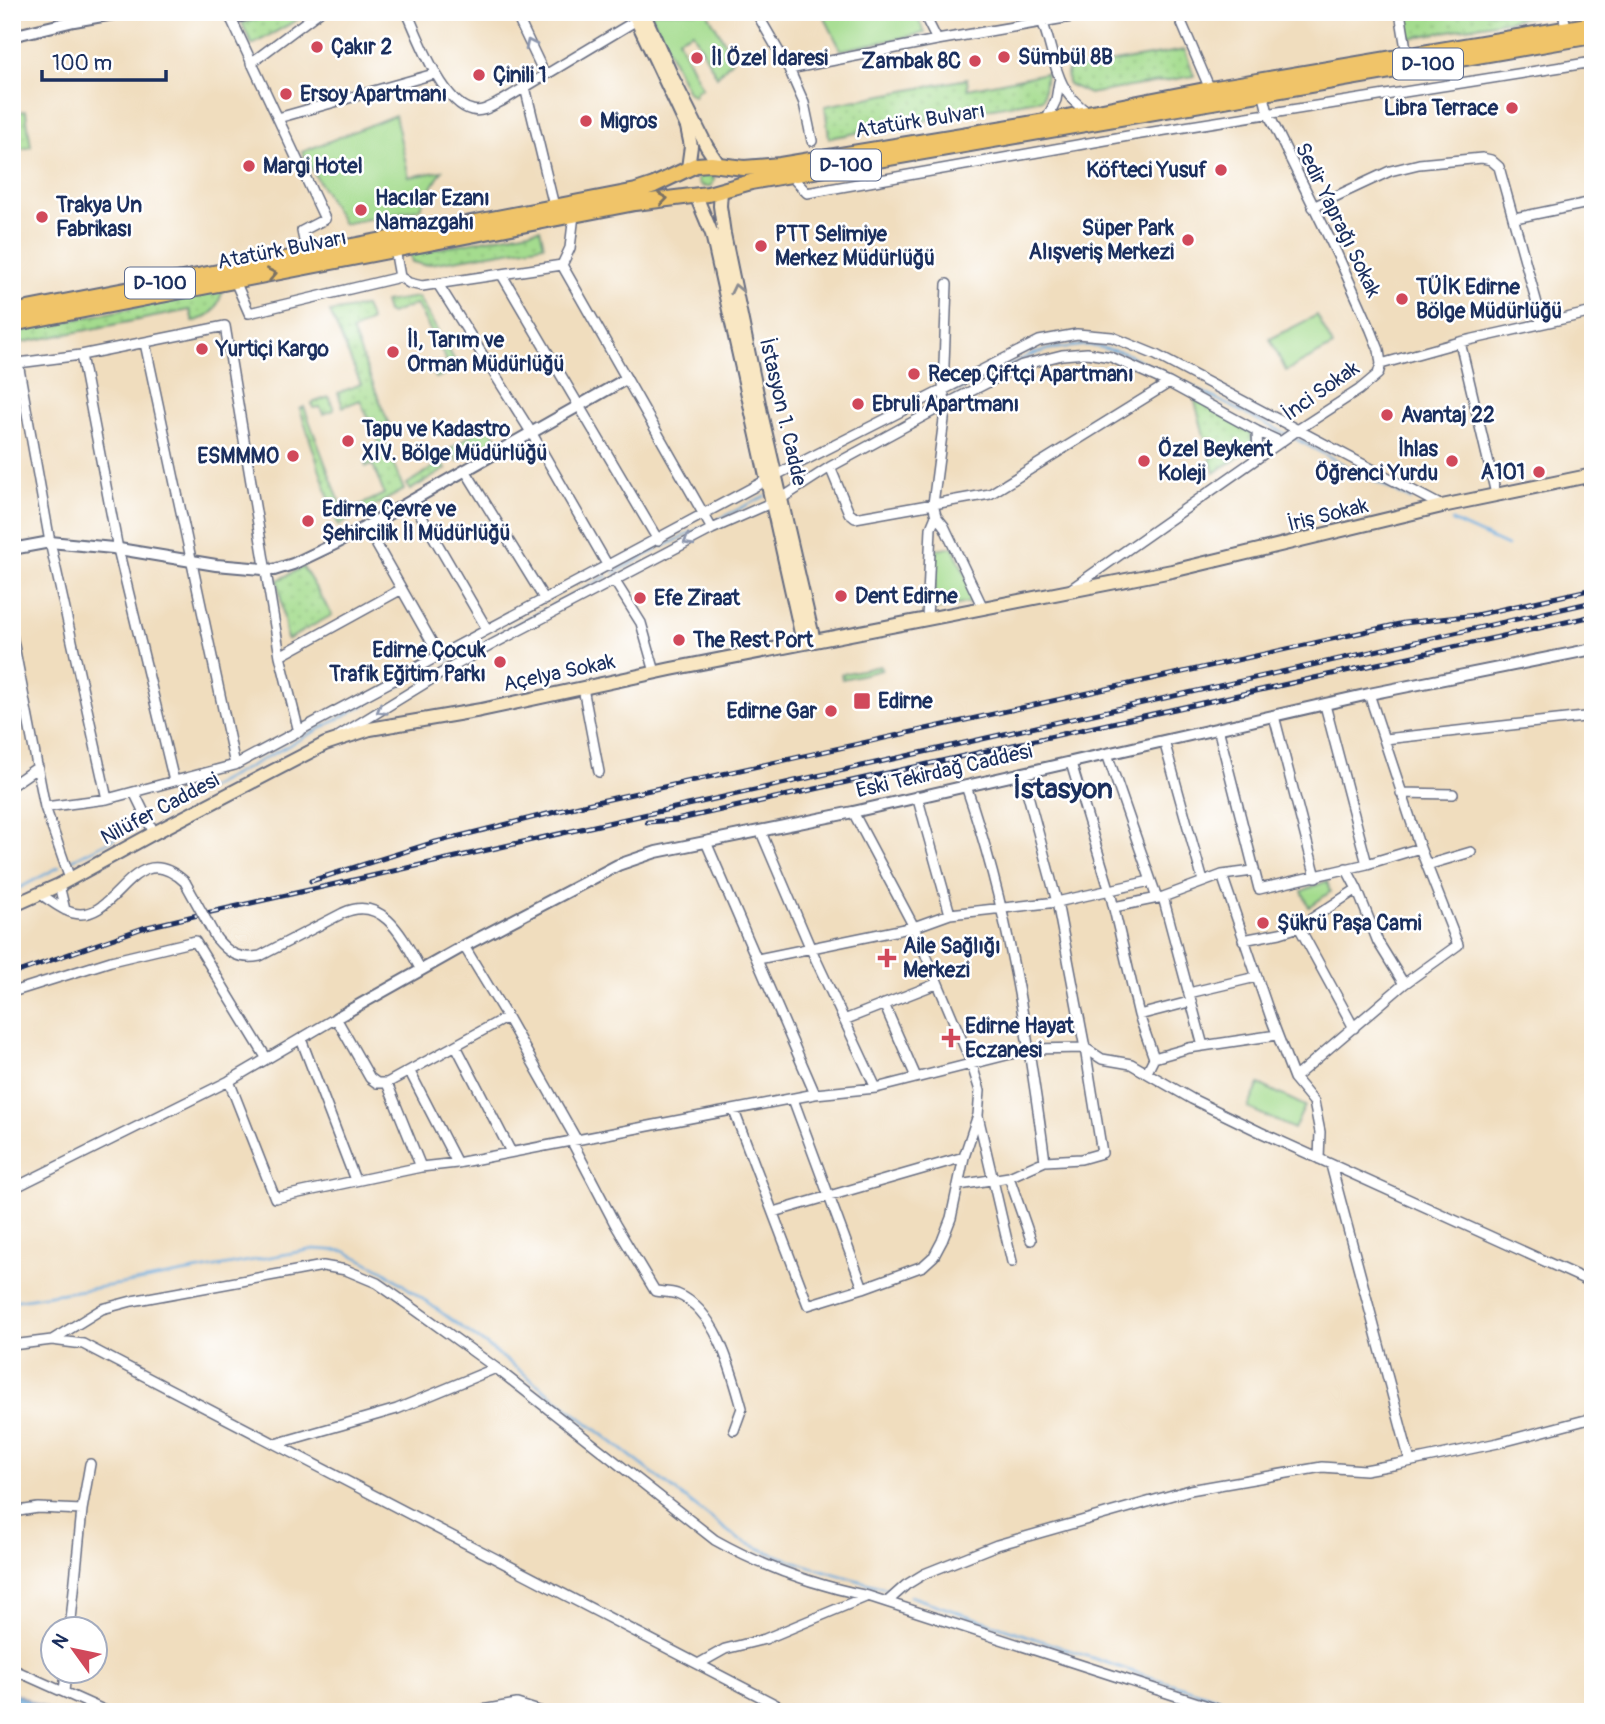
<svg xmlns="http://www.w3.org/2000/svg" width="1605" height="1724" viewBox="0 0 1605 1724" font-family="Pangolin,sans-serif">
<defs>
<pattern id="grass-dots" width="8" height="8" patternUnits="userSpaceOnUse" patternTransform="scale(1.75)"><rect width="8" height="8" fill="#a4dc8e"/><path d="M2 2h.1M6 6h.1" fill="none" stroke="#8dbd7d" stroke-width="1.8" stroke-linecap="round"/></pattern>
<pattern id="water-ripples" width="26" height="14" patternUnits="userSpaceOnUse" patternTransform="scale(1.75)"><rect width="26" height="14" fill="#67a8da"/><path d="M2 4q2-2 4 0t4 0M15 11q2-2 4 0t4 0" fill="none" stroke="#5489b4"/></pattern>
</defs>
<rect width="100%" height="100%" fill="#fff"/>
<filter id="ink" filterUnits="userSpaceOnUse"><feTurbulence type="fractalNoise" baseFrequency=".0143" numOctaves="2"/><feDisplacementMap in="SourceGraphic" scale="14" xChannelSelector="R" yChannelSelector="G"/><feConvolveMatrix kernelMatrix="1 2 1 2 8 2 1 2 1" color-interpolation-filters="sRGB"/></filter>
<filter id="wash" filterUnits="userSpaceOnUse"><feTurbulence type="fractalNoise" baseFrequency=".00686" numOctaves="4" result="noise"/><feDisplacementMap in="SourceGraphic" scale="28" xChannelSelector="R" yChannelSelector="G"/><feGaussianBlur stdDeviation="1.57" result="paint"/><feColorMatrix in="noise" values="0 0 0 0 0 0 0 0 0 0 0 0 0 0 0 0 0 1.4 0 .05"/><feComposite in="paint" operator="in"/></filter>
<g filter="url(#wash)">
<rect width="100%" height="100%" fill="#f0ddbe"/>
<!-- grass -->
<path fill="url(#grass-dots)" stroke="#608676" stroke-width="2" d="M287,12H297L299,19L252,45L242,23Z
M1405,12H1556L1409,38Z
M1185,50L1194,76L1089,94L1068,84L1067,70Z
M1046,73L1043,99L829,138L825,106L967,79L968,89Z
M12,95L17,112L26,111L31,147L12,151Z
M698 179a8 8 0 1 1 16 0a8 8 0 1 1-16 0Z
M540,229L544,245L424,265L412,262L410,254Z
M223,290C216,311 214,315 193,322L190,310L20,343V355L12,353V332Z
M418,297L459,368L436,378L431,370L447,361L416,304L391,314L387,312L384,302Z
M365,306L371,321L352,331L390,427L381,434L404,490L356,516L354,508L384,494L373,465L366,467L365,463L385,455L360,400L343,407L338,393L361,384L330,312Z
M329,397L334,410L323,414L320,407L313,408L312,403Z
M1194,398L1250,432C1252,435 1253,439 1252,444C1250,453 1222,467 1214,473Z
M304,407L347,521L338,526L300,409Z
M488,424L497,438L458,461L450,449Z
M441,462L446,469L410,490L407,484Z
M303,567L332,615L287,640L278,580Z
M881,666L882,670L842,679L841,674Z"/>
<!-- green -->
<path fill="#a4dc8e" stroke="#608676" stroke-width="2" d="M650,12H707L734,58L717,77L693,32L678,39L702,88L697,90L694,96L688,92Z
M822,12H915L925,33L841,50Z
M395,115L409,177L442,171L419,209L343,224L302,152Z
M1317,315L1333,346L1286,371L1270,339Z
M953,547L977,601L933,610L936,550Z
M1327,881L1330,892L1309,907L1302,891Z
M1259,1084L1305,1106L1294,1129L1248,1108Z"/>
<!-- water -->
<path fill="url(#water-ripples)" stroke="#416c9c" stroke-width="2" d="M12,1692L53,1712H12Z"/>
<g fill="none" stroke-linecap="round" stroke-linejoin="round">
<!-- stream -->
<path stroke="#67a8da" stroke-width="2.5" d="M955,392L1028,356L1050,349L1088,345L1125,353L1286,434
M1292,437L1411,500
M717,520L765,496
M1452,521L1507,546
M663,547L704,526
M614,573L658,549
M553,605L607,576
M493,637L545,609
M445,662L486,641
M183,802L437,666
M156,816L176,806
M72,860L143,824
M12,892L59,867
M12,1301L134,1282L314,1249L345,1251L384,1271L489,1347L738,1539C787,1562 840,1575 892,1590
M910,1596L1128,1670L1262,1712"/>
</g>
</g>
<g filter="url(#ink)">
<g fill="none" stroke-linecap="round" stroke-linejoin="round">
<!-- minor casing -->
<g stroke="#666c80" stroke-width="12">
<path id="minor" d="M228,12L325,219L302,231L307,254
M407,12C418,37 443,104 472,110C483,113 493,105 502,101L637,20
M515,12L545,75
M756,12L789,69L804,103L812,141
M923,12L937,40
M1038,12C1057,49 1049,88 1089,113
M1177,12L1210,89
M1400,12L1407,55
M1563,12L1566,28
M251,63L319,12
M789,69L937,40L1100,12
M525,87L554,206
M278,118L434,74
M1046,121L1056,100L1059,82
M790,175L807,193L1128,136L1593,62
M1313,207L1390,171L1419,164L1482,158L1491,160L1499,167L1541,318L1540,323
M1515,218L1593,202
M395,249L400,277L409,283L422,286L562,265
M562,265L712,529
M562,265L570,248L574,215
M502,275L658,540
M235,281L249,313L400,277
M438,284L531,432L608,566
M1460,342L1496,494
M145,343L235,765
M81,355L118,549L174,781
M12,361L18,363L81,355L225,326L280,656L299,732
M18,363L50,542L107,799
M1381,364L1460,342L1593,312
M1257,431L1258,458
M830,467L849,513L855,518L990,494L1169,383
M465,470L545,600
M412,500L487,629
M936,516L944,526L983,608
M366,526L439,655
M614,580L641,623L655,672
M1071,589L1299,429L1359,390L1378,374L1381,364L1379,350L1371,330L1337,254L1268,113L1263,92
M927,619L931,528L936,516L933,504L946,404L943,391L947,284
M12,635L45,807L70,879
M280,656L400,590
M583,688L599,772
M1325,705L1367,864
M1274,716L1316,877
M1218,728L1259,889L1367,864L1420,848
M339,736L445,671L493,644L712,529L782,498L830,467L946,404L1022,365L1062,355L1087,353L1111,357L1169,383L1257,431L1281,442
M1385,739L1593,716
M1164,741L1203,881
M1107,754L1157,898
M1071,763L1110,892L1139,1015L1154,1058L1147,1072
M12,785L38,767
M966,786C1008,907 1028,1034 1045,1161
M134,792L154,833
M1401,793L1453,794
M917,796L950,914
M45,807L107,799L235,765L776,475L1039,341L1077,334L1112,337L1156,355L1442,506
M761,832L810,947L876,1088
M706,842L815,1094
M1427,865L1471,852
M1346,868L1357,889L1378,942L1404,984
M1222,875L1271,1018L1294,1078L1314,1102L1320,1132L1319,1159
M59,885L65,910
M40,894C50,900 61,910 73,913C118,924 132,834 185,882
M1163,897L1203,1046
M1114,907L1163,897L1222,875L1253,871
M1299,927L1354,1028
M216,938C229,954 240,960 260,956L343,913C384,894 404,940 421,970
M1243,940L1280,933L1299,927L1357,889
M464,946L507,1017L576,1139
M758,959L914,927L950,914L1057,902L1150,881
M12,992L111,961L195,941L267,1059
M1189,993L1256,977
M884,1004L916,1077
M1139,1015L1189,1002
M844,1020L936,984
M301,1039L355,1180
M456,1046L511,1152
M1154,1058L1189,1048L1277,1035
M410,1072L457,1163
M1294,1078L1404,984L1458,945L1420,848L1369,694
M229,1081L275,1198L421,1167L457,1163L815,1094L876,1088L1030,1049L1085,1048L1102,1059L1131,1064L1192,1099L1260,1132L1593,1283
M387,1083L421,1167
M793,1099L863,1288
M734,1111L808,1305L863,1288L923,1266L934,1256L942,1241L951,1218L964,1157L978,1115L980,1091L971,1062L914,927L853,812
M978,1116L1012,1262
M571,1140L615,1224L655,1291C662,1292 671,1292 677,1294C716,1309 732,1372 742,1408L734,1430
M1331,1165L1410,1461
M1009,1177L1031,1240
M959,1185L1009,1177L1045,1161L1081,1159L1102,1153L1085,1048L1057,902L1022,773
M12,1189L229,1081L336,1018L370,1078L377,1083H387L507,1017
M774,1212L964,1157
M52,1340L102,1309L132,1301L323,1266L346,1270L377,1283L417,1311L496,1368L715,1540C763,1567 814,1585 868,1596
M12,1345L52,1340L83,1344L790,1712
M275,1444L397,1409L496,1368
M12,1512L38,1508L82,1510
M887,1602L906,1585L924,1574L997,1545L1190,1490L1322,1467L1365,1470L1398,1464L1498,1443L1593,1418
M70,1630L82,1510L90,1464
M700,1663L725,1649L765,1639L868,1596L1226,1712
M12,1669L108,1712
M64,1692L66,1672
M470,1712L517,1704L542,1712"/>
</g>
<!-- tertiary casing -->
<g stroke="#666c80" stroke-width="14">
<path id="tertiary" d="M231,18L262,12
M12,36L74,21L125,12
M12,549L50,542L113,548L216,565L274,570L293,564L339,542L626,379
M336,1018L464,946L582,884L618,865L656,852L853,812L1369,694L1593,649"/>
</g>
<!-- secondary casing -->
<g stroke="#666c80" stroke-width="16">
<path id="secondary" d="M633,12L687,127L691,146L688,168
M643,12L672,77L707,147L719,165
M721,191L720,206L724,234L761,413L814,641
M696,196L712,234L803,642
M12,906L59,885L154,833L325,744L370,729L481,710L671,669L1172,571L1442,506L1593,475"/>
</g>
<!-- primary casing -->
<g stroke="#666c80" stroke-width="18">
<path id="primary" d="M12,312L636,191L654,185L696,165L711,164L744,168L780,165L1046,121L1210,89L1593,24
M12,324L635,203L708,194L751,182L1593,36"/>
</g>
<!-- minor -->
<use href="#minor" stroke="#fff" stroke-width="9"/>
<!-- tertiary -->
<use href="#tertiary" stroke="#fff" stroke-width="10"/>
<!-- secondary -->
<use href="#secondary" stroke="#f9e7c3" stroke-width="12"/>
<!-- primary -->
<use href="#primary" stroke="#f0c469" stroke-width="14"/>
<!-- rail casing -->
<g stroke="#1b2f5e" stroke-width="5">
<path id="rail" d="M647,822L676,820L1593,616
M311,881L432,843L587,804L1404,623L1476,615L1593,589
M12,974L143,928L202,914L1593,602"/>
</g>
<!-- rail -->
<use href="#rail" stroke="#fff" stroke-width="2.5" stroke-dasharray="8" stroke-linecap="butt"/>
<!-- minor-bridge casing -->
<g stroke="#666c80" stroke-width="12" stroke-linecap="butt">
<path id="minor-bridge" d="M185,882L216,938"/>
</g>
<!-- minor-bridge -->
<use href="#minor-bridge" stroke="#fff" stroke-width="9"/>
</g>
<!-- one-way arrows -->
<defs><path id="oneway-chevron" d="M-2-3.5L2.5 0L-2 3.5" fill="none" stroke-width="1.6" stroke-linecap="round" stroke-linejoin="round" transform="scale(1.75)"/></defs>
<g stroke="#8d97ae">
<use href="#oneway-chevron" transform="translate(530 44) rotate(-116)"/>
<use href="#oneway-chevron" transform="translate(688 541) rotate(152)"/>
<use href="#oneway-chevron" transform="translate(381 710) rotate(148)"/>
</g>
<g stroke="#7b7263">
<use href="#oneway-chevron" transform="translate(663 199) rotate(-8)"/>
<use href="#oneway-chevron" transform="translate(272 274) rotate(-11)"/>
</g>
<use stroke="#8a8b90" href="#oneway-chevron" transform="translate(736 289) rotate(-102)"/>
</g>
<!-- markers -->
<g fill="#d1495b" stroke="#fff" stroke-width="2.5">
<circle cx="317" cy="47" r="7"/>
<circle cx="1004" cy="57" r="7"/>
<circle cx="697" cy="58" r="7"/>
<circle cx="975" cy="61" r="7"/>
<circle cx="479" cy="75" r="7"/>
<circle cx="286" cy="94" r="7"/>
<circle cx="1512" cy="108" r="7"/>
<circle cx="586" cy="121" r="7"/>
<circle cx="249" cy="166" r="7"/>
<circle cx="1221" cy="170" r="7"/>
<circle cx="361" cy="210" r="7"/>
<circle cx="42" cy="217" r="7"/>
<circle cx="1188" cy="240" r="7"/>
<circle cx="761" cy="246" r="7"/>
<circle cx="1402" cy="299" r="7"/>
<circle cx="202" cy="349" r="7"/>
<circle cx="393" cy="352" r="7"/>
<circle cx="914" cy="374" r="7"/>
<circle cx="858" cy="404" r="7"/>
<circle cx="1387" cy="415" r="7"/>
<circle cx="348" cy="441" r="7"/>
<circle cx="293" cy="456" r="7"/>
<circle cx="1144" cy="461" r="7"/>
<circle cx="1452" cy="461" r="7"/>
<circle cx="1539" cy="472" r="7"/>
<circle cx="308" cy="521" r="7"/>
<circle cx="841" cy="596" r="7"/>
<circle cx="640" cy="598" r="7"/>
<circle cx="679" cy="640" r="7"/>
<circle cx="500" cy="662" r="7"/>
<rect x="853" y="692" width="18" height="18" rx="3.5"/>
<circle cx="831" cy="711" r="7"/>
<circle cx="1263" cy="923" r="7"/>
<path d="M883.5 947.5h7v7h7v7h-7v7h-7v-7h-7v-7h7z"/>
<path d="M947.5 1027.5h7v7h7v7h-7v7h-7v-7h-7v-7h7z"/>
</g>
<g text-anchor="middle" dominant-baseline="central" stroke-width="5" stroke-linejoin="round" paint-order="stroke">
<!-- shield labels -->
<g fill="#fff" stroke="#5f6d8e" stroke-width="2">
<rect x="1393" y="48.5" width="70" height="31" rx="5"/>
<rect x="811" y="149.5" width="70" height="31" rx="5"/>
<rect x="125" y="267.5" width="70" height="31" rx="5"/>
</g>
<g font-size="19" font-weight="bold" fill="#1b2f5e">
<text x="1428" y="64">D-100</text>
<text x="846" y="165">D-100</text>
<text x="160" y="283">D-100</text>
</g>
<!-- poi labels -->
<g font-size="21" font-weight="bold" fill="#1b2f5e" stroke="#fff" text-anchor="start">
<text x="331" y="47">Çakır 2</text>
<text x="1018" y="57">Sümbül 8B</text>
<text x="711" y="58">İl Özel İdaresi</text>
<text x="961" y="61" text-anchor="end">Zambak 8C</text>
<text x="493" y="75">Çinili 1</text>
<text x="300" y="94">Ersoy Apartmanı</text>
<text x="1498" y="108" text-anchor="end">Libra Terrace</text>
<text x="600" y="121">Migros</text>
<text x="263" y="166">Margi Hotel</text>
<text x="1207" y="170" text-anchor="end">Köfteci Yusuf</text>
<text x="375" y="198">Hacılar Ezanı<tspan x="375" dy="24">Namazgahı</tspan></text>
<text x="56" y="205">Trakya Un<tspan x="56" dy="24">Fabrikası</tspan></text>
<text x="1174" y="228" text-anchor="end">Süper Park<tspan x="1174" dy="24">Alışveriş Merkezi</tspan></text>
<text x="775" y="234">PTT Selimiye<tspan x="775" dy="24">Merkez Müdürlüğü</tspan></text>
<text x="1416" y="287">TÜİK Edirne<tspan x="1416" dy="24">Bölge Müdürlüğü</tspan></text>
<text x="407" y="340">İl, Tarım ve<tspan x="407" dy="24">Orman Müdürlüğü</tspan></text>
<text x="216" y="349">Yurtiçi Kargo</text>
<text x="928" y="374">Recep Çiftçi Apartmanı</text>
<text x="872" y="404">Ebruli Apartmanı</text>
<text x="1401" y="415">Avantaj 22</text>
<text x="362" y="429">Tapu ve Kadastro<tspan x="362" dy="24">XIV. Bölge Müdürlüğü</tspan></text>
<text x="1158" y="449">Özel Beykent<tspan x="1158" dy="24">Koleji</tspan></text>
<text x="1438" y="449" text-anchor="end">İhlas<tspan x="1438" dy="24">Öğrenci Yurdu</tspan></text>
<text x="279" y="456" text-anchor="end">ESMMMO</text>
<text x="1525" y="472" text-anchor="end">A101</text>
<text x="322" y="509">Edirne Çevre ve<tspan x="322" dy="24">Şehircilik İl Müdürlüğü</tspan></text>
<text x="855" y="596">Dent Edirne</text>
<text x="654" y="598">Efe Ziraat</text>
<text x="693" y="640">The Rest Port</text>
<text x="486" y="650" text-anchor="end">Edirne Çocuk<tspan x="486" dy="24">Trafik Eğitim Parkı</tspan></text>
<text x="878" y="701">Edirne</text>
<text x="817" y="711" text-anchor="end">Edirne Gar</text>
<text x="1277" y="923">Şükrü Paşa Cami</text>
<text x="903" y="946">Aile Sağlığı<tspan x="903" dy="24">Merkezi</tspan></text>
<text x="965" y="1026">Edirne Hayat<tspan x="965" dy="24">Eczanesi</tspan></text>
</g>
<!-- street labels -->
<g font-size="21" fill="#1b2f5e" stroke="#fff">
<text transform="translate(920 121) rotate(-9)">Atatürk Bulvarı</text>
<text transform="translate(1338 220) rotate(64)">Sedir Yaprağı Sokak</text>
<text transform="translate(282 250) rotate(-11)">Atatürk Bulvarı</text>
<text transform="translate(1321 391) rotate(-35)">İnci Sokak</text>
<text transform="translate(783 412) rotate(77)">İstasyon 1. Cadde</text>
<text transform="translate(1328 515) rotate(-14)">İriş Sokak</text>
<text transform="translate(559 673) rotate(-12)">Açelya Sokak</text>
<text transform="translate(944 771) rotate(-13)">Eski Tekirdağ Caddesi</text>
<text transform="translate(160 809) rotate(-28)">Nilüfer Caddesi</text>
</g>
<!-- district labels -->
<g font-size="28" font-weight="bold" fill="#1b2f5e" stroke="#fff">
<text x="1063" y="789">İstasyon</text>
</g>
</g>
<!-- margin -->
<rect width="1605" height="1724" fill="none" stroke="#fff" stroke-width="42"/>
<!-- north arrow -->
<g transform="translate(74 1650) rotate(303)"><circle r="33" fill="#ffffff" stroke="#a4acbf" stroke-width="2"/>
<path d="M0-5L12 26L0 18L-12 26Z" fill="#d1495b"/>
<text y="-10" font-size="19" font-weight="bold" text-anchor="middle" fill="#1b2f5e">N</text>
</g>
<!-- scale -->
<path d="M42 70v10h124v-10" fill="none" stroke="#1b2f5e" stroke-width="3.5"/>
<text x="52" y="70" font-size="21" fill="#1b2f5e" stroke="#ffffff" stroke-width="5" paint-order="stroke">100 m</text>
</svg>
